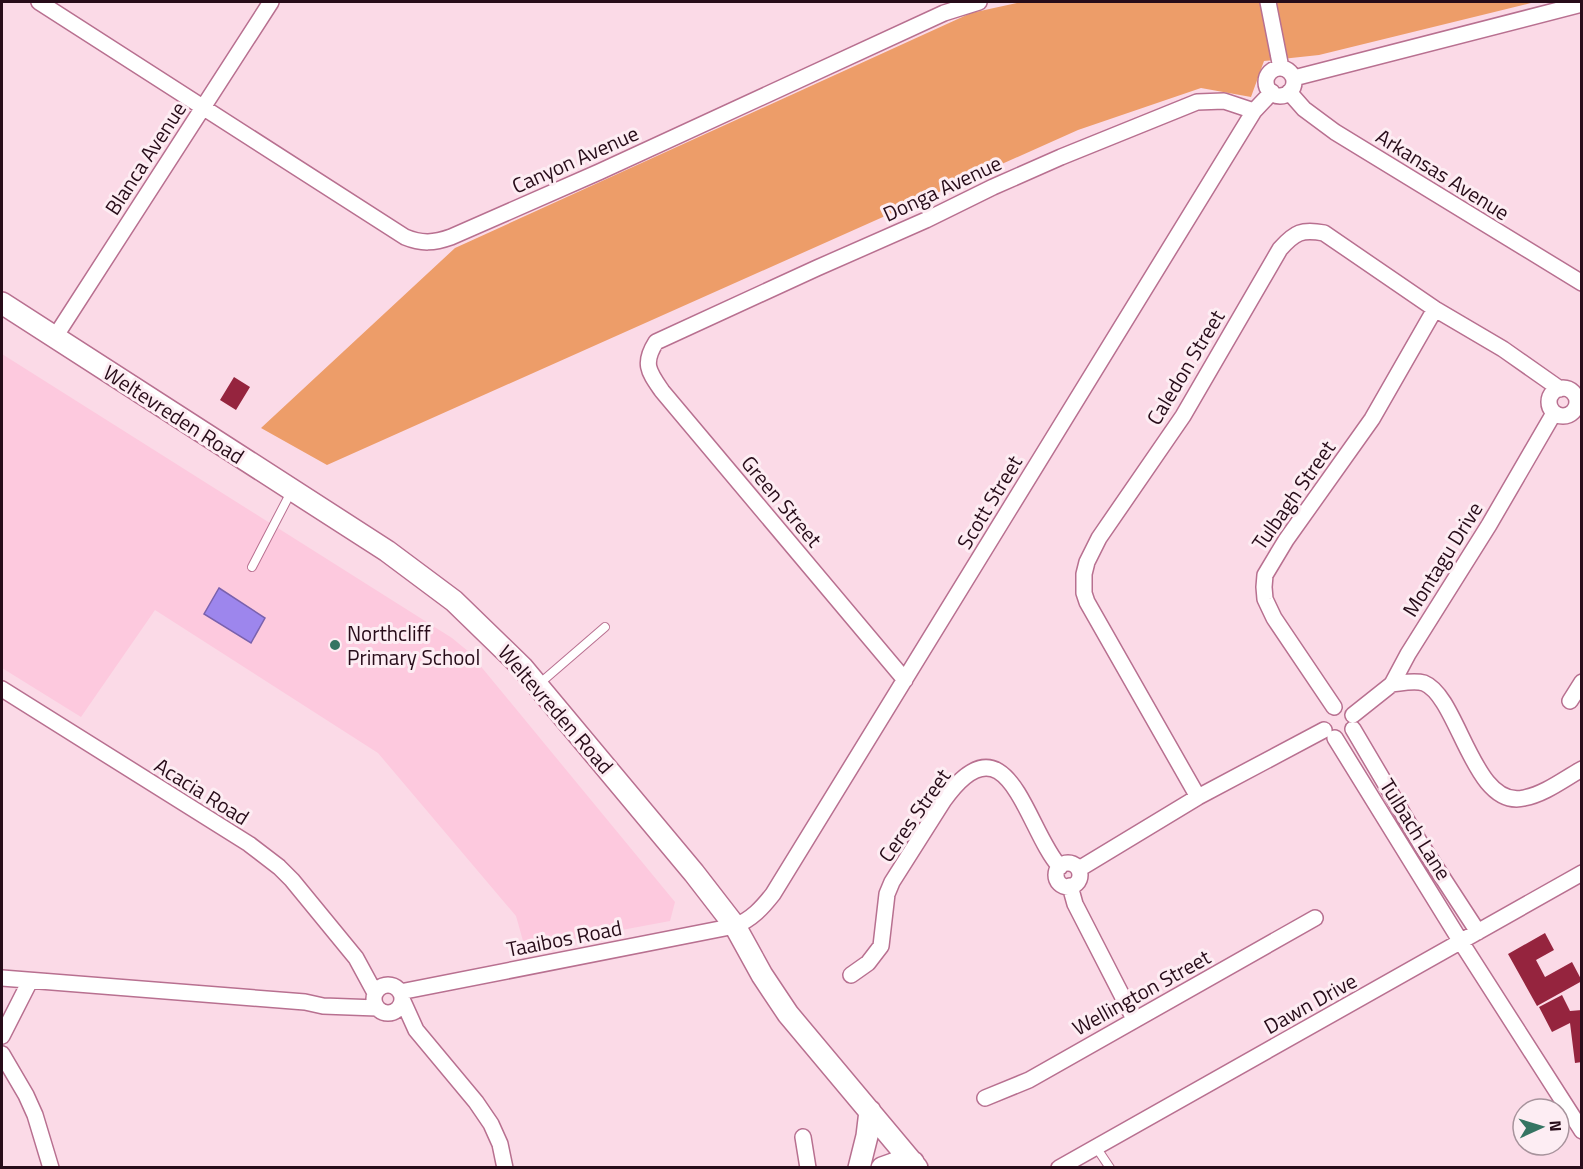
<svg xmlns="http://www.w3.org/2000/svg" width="1583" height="1169" viewBox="0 0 1583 1169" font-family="'Titillium Web',sans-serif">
<rect width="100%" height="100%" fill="#fbdae7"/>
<!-- built -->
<path fill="#fdc9de" d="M2,354L452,638L469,652L675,902L670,921L525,948L516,916L378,753L155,610L81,717L2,668Z"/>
<!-- green -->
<path fill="#ed9d69" d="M1022,2H1535L1319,55L1264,61L1251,97L1201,88L1078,130L327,465L261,428L455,248L971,13Z"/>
<!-- water -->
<path fill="#9d86ed" stroke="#7a61ad" stroke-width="1.5" d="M219,588L265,618L251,643L204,614Z"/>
<!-- building -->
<path fill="#95243e" d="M234,377L250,387L236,410L220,400Z
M1545,933L1554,950L1536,960L1545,977L1572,962L1582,981L1537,1006L1508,954Z
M1562,995L1570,1011L1582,1010V1062L1575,1063L1570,1023L1552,1032L1539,1007Z"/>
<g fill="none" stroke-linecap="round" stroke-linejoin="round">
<!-- lane casing -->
<g stroke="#b87090" stroke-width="10">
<path id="lane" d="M252,567L291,492
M539,684L605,627
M1096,1147L1110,1168"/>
</g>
<!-- street casing -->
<g stroke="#b87090" stroke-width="18">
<path id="street" d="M39,2L405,237C422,244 434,243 451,237L599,172L944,13L979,2
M1268,2L1281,68
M1266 82a14 14 0 1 1 28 0a14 14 0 1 1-28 0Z
M1294,78L1582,4
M1289,92L1304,109L1335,132L1582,283
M55,337L271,2
M1549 402a14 14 0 1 1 28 0a14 14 0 1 1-28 0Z
M905,680L662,391C649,372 642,364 656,342L817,268L926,220L993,187L1061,157L1197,102L1224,101L1254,111
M1392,684C1402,683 1414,680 1424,683C1459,697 1473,810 1524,798C1545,794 1564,779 1582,769
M2,689L249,844L279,867L292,880L356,958L375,993
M1570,701L1582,682
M1334,707L1274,618L1265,599L1264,587L1265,575L1286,540L1372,419L1435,309
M1353,715L1392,684L1408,654L1489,525L1554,413
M1353,729L1422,846L1478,932
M1335,738L1461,942L1582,1131
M1198,797L1087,602L1084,593V574L1087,562L1099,538L1183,416L1280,249C1295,232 1302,229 1324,233L1435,309L1503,349L1560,389
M1056 875a12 12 0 1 1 24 0a12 12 0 1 1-24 0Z
M1079,869L1198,797L1324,730
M1070,886L1075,904L1134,1019
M851,975L868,963L881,946L887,894L892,882L944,800C1008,711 1026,830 1060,867
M2,978L305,1002L323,1006L377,1008
M374 999a14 14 0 1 1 28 0a14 14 0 1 1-28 0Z
M400,992L735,926C752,919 762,908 773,894L1254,111L1272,92
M402,999L416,1030L476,1102L491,1124L500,1144L505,1168
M2,1036L30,981
M2,1054L26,1095L35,1115L51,1168
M985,1098L1029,1080L1315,918
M803,1137L808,1168
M1059,1168L1582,873"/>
</g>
<!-- secondary casing -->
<g stroke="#b87090" stroke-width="24">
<path id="secondary" d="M2,303L387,551L454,601L522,667L694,873L735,926L762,975L788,1014L917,1168
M859,1168L867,1136L870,1111
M882,1168L896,1163L913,1162"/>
</g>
<!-- lane -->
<use href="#lane" stroke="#fff" stroke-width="8"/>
<!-- street -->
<use href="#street" stroke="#fff" stroke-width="15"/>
<!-- secondary -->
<use href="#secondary" stroke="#fff" stroke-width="21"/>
</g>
<!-- markers -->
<circle fill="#357462" stroke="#fdedf3" stroke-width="2" cx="335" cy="645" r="6"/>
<g text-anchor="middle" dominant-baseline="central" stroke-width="6" stroke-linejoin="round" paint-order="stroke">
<!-- street labels -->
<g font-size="21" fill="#270c19" stroke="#fdedf3">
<text transform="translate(145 158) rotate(-57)">Blanca Avenue</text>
<text transform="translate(575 159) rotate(-24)">Canyon Avenue</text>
<text transform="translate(1443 174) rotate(32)">Arkansas Avenue</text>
<text transform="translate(942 188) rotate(-25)">Donga Avenue</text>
<text transform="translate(1185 367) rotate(-59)">Caledon Street</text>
<text transform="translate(174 414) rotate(33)">Weltevreden Road</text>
<text transform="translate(1293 495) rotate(-55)">Tulbagh Street</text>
<text transform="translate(782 501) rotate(50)">Green Street</text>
<text transform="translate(989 502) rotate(-59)">Scott Street</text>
<text transform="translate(1442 559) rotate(-58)">Montagu Drive</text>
<text transform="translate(556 709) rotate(49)">Weltevreden Road</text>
<text transform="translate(202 791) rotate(32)">Acacia Road</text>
<text transform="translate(914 815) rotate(-55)">Ceres Street</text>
<text transform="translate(1416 829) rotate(58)">Tulbach Lane</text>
<text transform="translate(564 938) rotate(-11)">Taaibos Road</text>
<text transform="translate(1141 992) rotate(-29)">Wellington Street</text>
<text transform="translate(1310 1003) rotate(-29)">Dawn Drive</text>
</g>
<!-- poi labels -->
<g font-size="21" fill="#270c19" stroke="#fdedf3" text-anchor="start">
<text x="347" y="633">Northcliff<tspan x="347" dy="24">Primary School</tspan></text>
</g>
</g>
<!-- border -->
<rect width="1583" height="1169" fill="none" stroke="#270c19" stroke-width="6"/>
<!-- north arrow -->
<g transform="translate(1541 1127) rotate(86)"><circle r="28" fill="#fdedf3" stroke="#a7939c" stroke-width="1.5"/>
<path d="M0-4.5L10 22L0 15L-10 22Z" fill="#357462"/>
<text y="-9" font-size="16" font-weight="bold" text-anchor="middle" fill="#270c19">N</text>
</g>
</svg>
